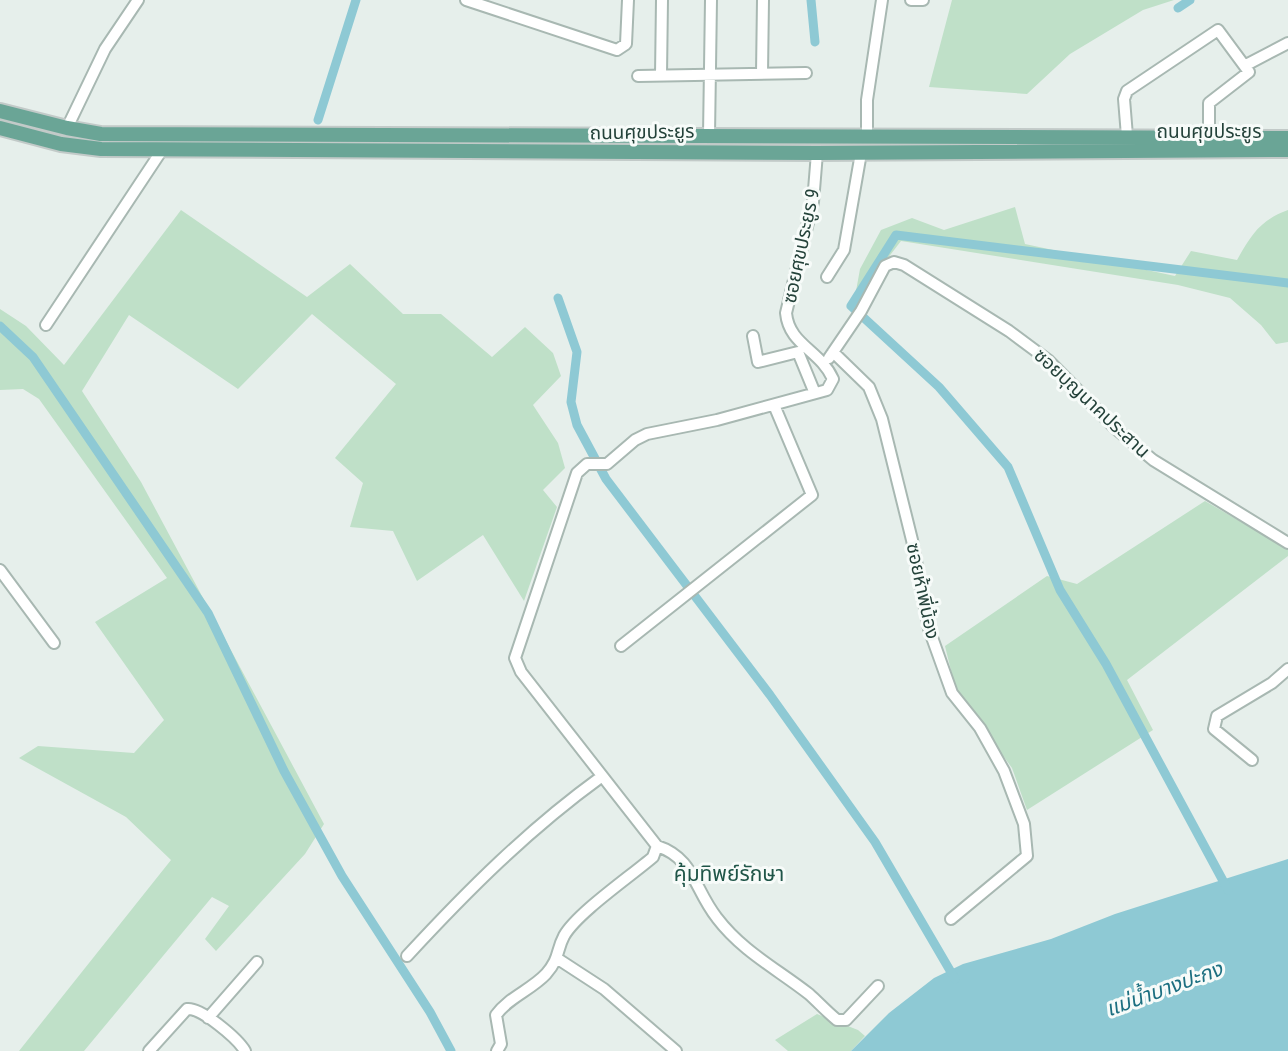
<svg xmlns="http://www.w3.org/2000/svg" width="1288" height="1051" viewBox="0 0 1288 1051" font-family="'Roboto Condensed','Noto Sans Thai',sans-serif">
<rect width="100%" height="100%" fill="#e6efeb"/>
<!-- green -->
<path fill="#bfe0c8" d="M952,0H1174L1143,10L1070,54L1027,94L929,87Z
M1015,207L1025,244L1175,276L1191,251L1237,260C1251,235 1260,220 1288,210V342L1276,344L1261,325L1230,298L1178,285L901,241L854,302L860,269L881,230L912,218L944,230Z
M181,210L307,297L350,264L403,314H441L492,357L525,327L553,353L561,376L533,405L558,443L565,468L543,490L557,507L524,601L483,535L417,581L393,531L350,527L363,483L335,458L396,384L312,314L238,389L129,315L82,391L141,482L324,824L305,854L216,951L205,939L229,906L212,897L84,1051H19L171,860L126,817L19,758L38,746L134,753L164,720L95,622L167,578L39,399L23,389L0,390V309L26,326L64,365Z
M1205,501L1288,549V556L1127,680L1153,730L1027,810L1012,768L956,691L945,646L1047,576L1077,584Z
M817,1014L858,1030L865,1036L851,1051H788L775,1040Z"/>
<!-- water -->
<path fill="#8ec9d4" d="M1288,859V1051H851L889,1013L934,978L963,964L1051,939L1115,914Z"/>
<g fill="none" stroke-linecap="round" stroke-linejoin="round">
<!-- canal -->
<path stroke="#8ec9d4" stroke-width="9" d="M811,0L815,42
M1178,8L1190,0
M318,120L356,0
M558,298L577,352L571,402L577,425L606,479L770,695L875,842L955,979
M0,326L33,357L208,613L284,771L342,876L430,1012L451,1051
M1228,890L1106,664L1060,590L1008,467L939,387L851,306L896,235L1288,283"/>
<!-- minor casing -->
<g stroke="#a8b8b2" stroke-width="14">
<path id="minor" d="M466,0L617,50L626,44L628,0
M911,0H923
M1246,65L1288,43
M762,73L763,0
M661,75L662,0
M638,76L806,73
M67,128L105,49L138,0
M709,135L711,0
M1127,136L1124,99L1127,91L1218,30L1249,72L1209,103V138
M867,138V100L882,0
M827,277L844,250L861,153
M46,325L162,150
M753,336L758,362L798,352L814,391
M833,352L869,387L882,419L912,540L929,629L952,693L980,728L1004,771L1024,824L1027,856L951,919
M829,358L861,311L885,266L894,262L904,265L1009,331L1048,360L1116,429L1153,460L1288,543
M0,570L54,643
M621,646L812,495L774,405
M1252,760L1214,729L1217,716L1272,683L1288,669
M657,846C694,858 694,889 717,918C742,951 777,969 809,994C818,1002 827,1012 837,1020H846L878,986
M407,956C468,890 528,830 601,777
M558,959L604,989L676,1051
M208,1018L257,962
M149,1051L187,1009C201,1007 238,1039 245,1051
M497,1051L501,1044L496,1015C509,997 531,990 546,974C560,958 556,951 564,936C577,913 631,876 653,857L657,846L521,672L515,658L577,473L587,464H607L635,440L647,434L717,420L827,390L833,379C820,350 789,345 786,313L813,202L817,153"/>
</g>
<!-- major casing -->
<g stroke="#c2cac8" stroke-width="18">
<path id="major" d="M0,111L67,128L101,134L1288,138
M0,128L61,144L101,149L817,153L1288,150"/>
</g>
<!-- minor -->
<use href="#minor" stroke="#fff" stroke-width="10"/>
<!-- major -->
<use href="#major" stroke="#6aa596" stroke-width="14"/>
</g>
<g text-anchor="middle" dominant-baseline="central" stroke-width="6" stroke-linejoin="round" paint-order="stroke">
<!-- street labels -->
<g font-size="19" fill="#24423a" stroke="#f7fbf9">
<text x="1209" y="131">ถนนศุขประยูร</text>
<text transform="translate(642 132) rotate(-1)">ถนนศุขประยูร</text>
<text transform="translate(801 246) rotate(-78)">ซอยศุขประยูร 9</text>
<text transform="translate(1092 403) rotate(43)">ซอยบุญนาคประสาน</text>
<text transform="translate(923 591) rotate(78)">ซอยห้าพี่น้อง</text>
</g>
<!-- neighbourhood labels -->
<g font-size="21" fill="#1f5548" stroke="#f7fbf9">
<text x="729" y="874">คุ้มทิพย์รักษา</text>
</g>
<!-- water labels -->
<g font-size="21" font-style="italic" fill="#1c6f80" stroke="#f7fbf9">
<text transform="translate(1164 989) rotate(-20)">แม่น้ำบางปะกง</text>
</g>
</g>
</svg>
